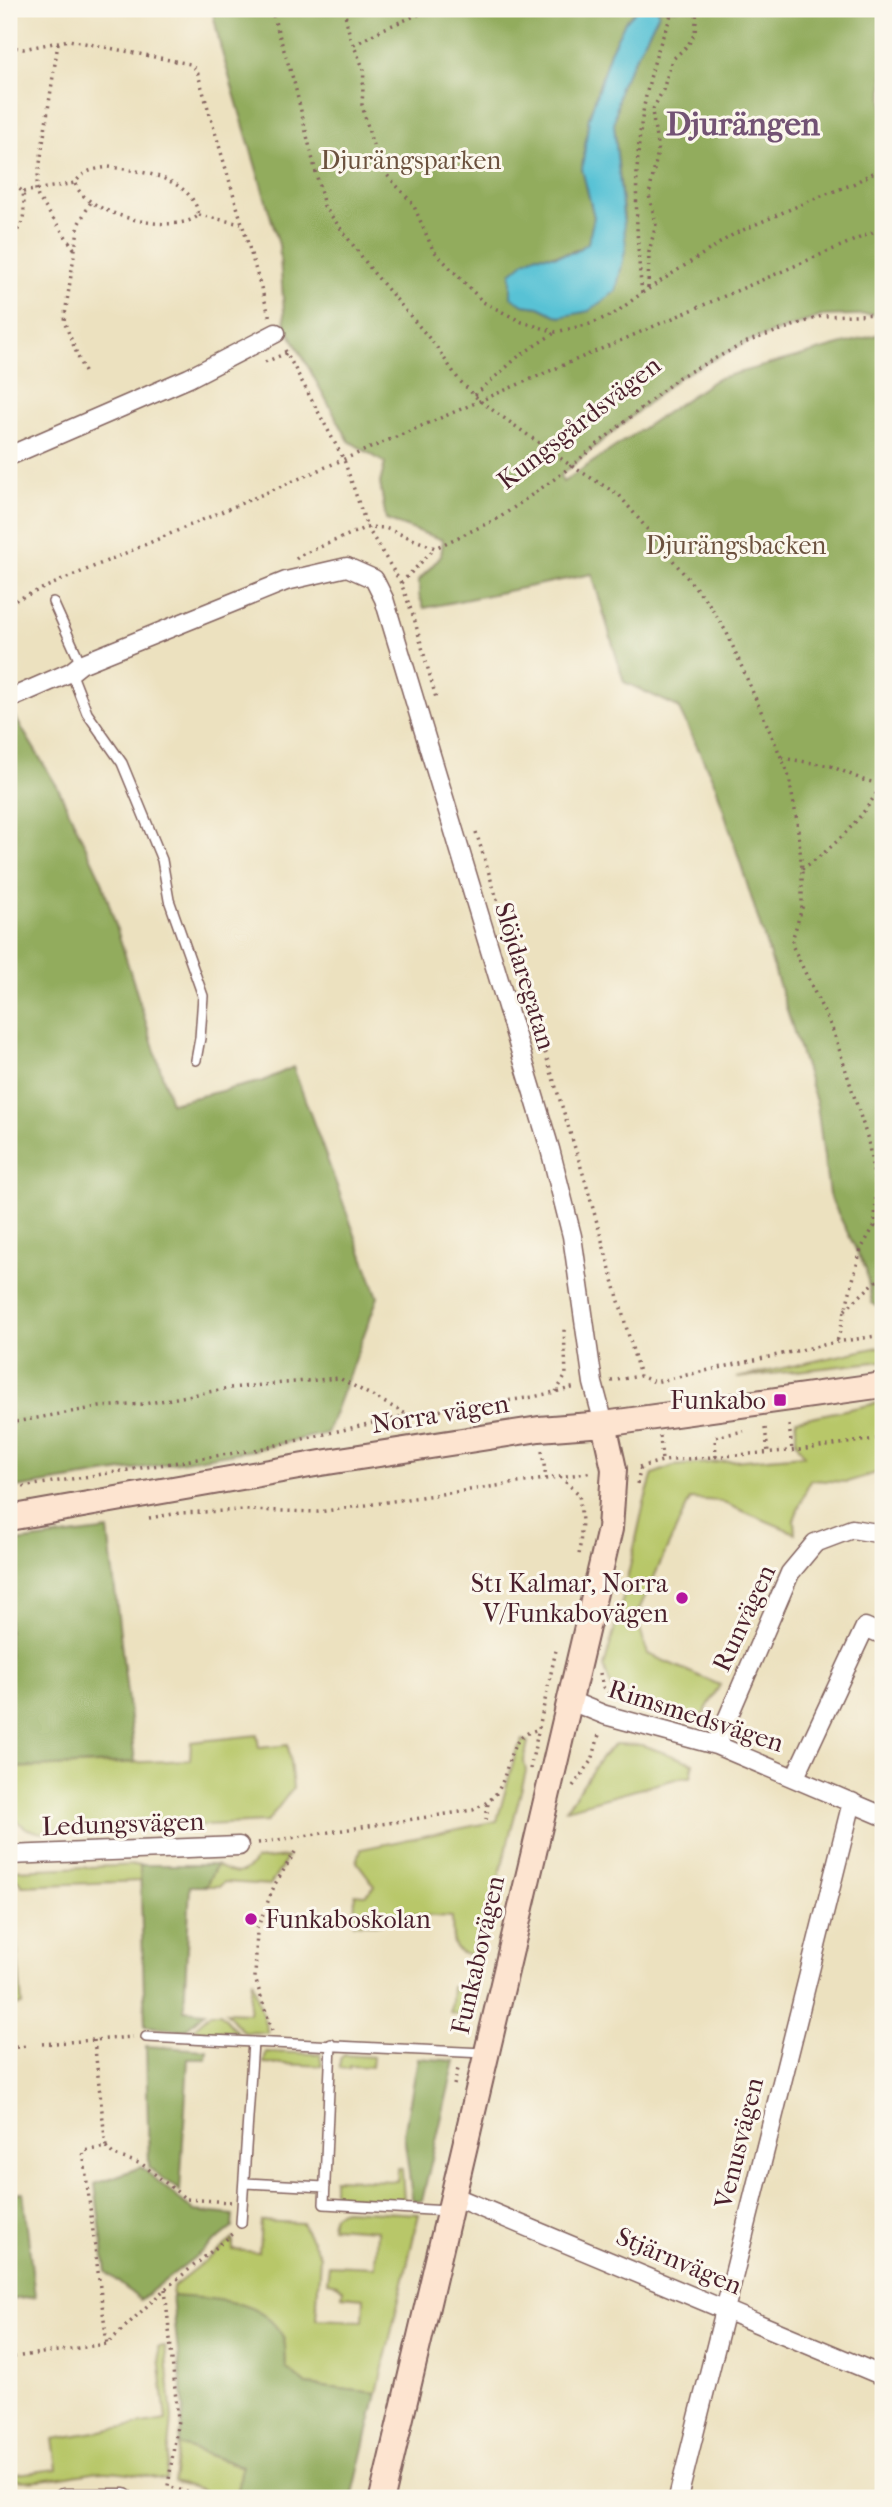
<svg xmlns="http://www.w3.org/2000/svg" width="892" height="2507" viewBox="0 0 892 2507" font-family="'IM FELL French Canon',serif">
<rect width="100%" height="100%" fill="#fbf7ec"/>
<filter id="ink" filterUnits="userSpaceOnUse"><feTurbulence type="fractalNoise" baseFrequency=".0143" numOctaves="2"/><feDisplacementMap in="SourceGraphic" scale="14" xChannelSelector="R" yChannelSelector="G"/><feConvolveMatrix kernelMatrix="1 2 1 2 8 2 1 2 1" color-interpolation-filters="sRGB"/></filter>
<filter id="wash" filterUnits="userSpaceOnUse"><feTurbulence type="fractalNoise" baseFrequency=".00686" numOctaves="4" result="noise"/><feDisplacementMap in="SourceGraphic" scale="28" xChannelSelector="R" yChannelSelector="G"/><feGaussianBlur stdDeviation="1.57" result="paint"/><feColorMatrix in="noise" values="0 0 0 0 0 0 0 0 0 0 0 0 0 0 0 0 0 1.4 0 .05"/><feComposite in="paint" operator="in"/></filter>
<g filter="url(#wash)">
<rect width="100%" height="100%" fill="#ece1bf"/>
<!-- green -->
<path fill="#b8c769" stroke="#81734a" stroke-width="2" d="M883,1346V1361L737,1378Z
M883,1402V1471L847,1482L810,1480L794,1520L795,1533L719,1501L690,1499L636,1616L648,1654L720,1685L700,1720L636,1703L612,1689L604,1667L623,1598L644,1503L653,1474L673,1466L804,1455L796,1442V1420Z
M257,1735L259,1748L288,1745L293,1788L267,1822L41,1833L28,1829L9,1816V1740L11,1768L190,1760L191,1742Z
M523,1740L528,1742L524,1761L526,1771L480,1953C449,1960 453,1939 452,1917L383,1913L381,1924L354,1923L355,1894L365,1895L375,1886L357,1862L361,1849L497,1821L516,1752Z
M615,1744L642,1745L693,1763L691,1777H683L566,1809L601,1758Z
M288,1857L270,1885L224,1882L220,1886H206L216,1865C231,1874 245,1878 255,1860Z
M140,1865V1881L22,1886L21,1882L16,1879L13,1870Z
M9,1936H16L22,2005L9,2007Z
M472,1975H476L468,2008L459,2015L450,2013L452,1987L462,1986L464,1977L470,1978Z
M252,1979L268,2033L243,2032L226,2012L249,2013Z
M211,2013H220L237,2032L192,2030Z
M266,2052L320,2054L322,2066L264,2063Z
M344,2055L373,2057L372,2067L350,2066L349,2069L340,2068V2059Z
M398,2168L402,2169L404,2201L338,2196L334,2190V2179L397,2181Z
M345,2210L419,2214L377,2393L307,2385L286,2368L284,2337L172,2296L173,2287L233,2239V2250L259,2252L261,2221L302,2223L320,2256L316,2319L363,2321L364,2298L342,2296L343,2289L337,2284L327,2282L329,2265L375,2267L377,2230L331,2227C332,2216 334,2213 345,2210Z
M165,2346L172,2418L166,2480C146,2476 126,2471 106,2471C82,2471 28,2487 9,2478V2475L57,2469L53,2439L166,2420L158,2347Z
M179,2445L242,2467L237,2498H225L174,2481Z"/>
<!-- forest -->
<path fill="#92ac5d" stroke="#6e6644" stroke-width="2" d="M212,9H637L625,22L610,52L589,118L582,169L594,217L588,244C571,254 557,256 537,255L523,305L539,307L560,317L624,219L614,125L620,86L659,13L658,9H883V314L822,316L749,341L679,377L560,476L563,482L716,379L883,333V1310L872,1303L866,1270L829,1195L817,1105L716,786L678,707L624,682L592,574L424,608L419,595V580L441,556L443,540L386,520L380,483L385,463L349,441L285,325L279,245L221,49Z
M9,707L58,788L102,881L171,1103L263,1081L293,1067L378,1297L327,1433L254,1450L9,1489Z
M108,1530L135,1762L11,1768L9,1740V1543Z
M140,1865H216L206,1886H190L184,2010L205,2012L185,2030L145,2026Z
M146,2046L207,2050L206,2059H188L180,2191L149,2168Z
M418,2058L455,2061L422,2201H414L412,2198L404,2134Z
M141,2167L194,2211L233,2215L232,2228L140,2300L106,2272L95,2184Z
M23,2192L35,2297L9,2300V2193Z
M172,2296C210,2299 260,2297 282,2335C287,2343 285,2358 286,2368L307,2385L377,2393L352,2498H237L242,2466L179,2445L184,2408Z"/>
<!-- water -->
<path fill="#59c2d5" stroke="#527080" stroke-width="2" d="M637,9H658L659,13L620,86L614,125L626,247L616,291L589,311L560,317L539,307L523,305L511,297V273L525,261L537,255L556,256L575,252L588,243L594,217L582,169L589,118L610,52L625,22Z"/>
</g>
<g filter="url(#ink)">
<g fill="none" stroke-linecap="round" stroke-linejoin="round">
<!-- lane casing -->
<g stroke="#83635f" stroke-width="12">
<path id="lane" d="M53,602L81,664
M71,672L87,713L122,763L162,860L169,900L203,996L200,1038L196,1060
M146,2037L484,2053
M331,2044L324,2204L448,2211
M245,2183L325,2187
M241,2223L253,2042"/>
</g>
<!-- street casing -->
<g stroke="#83635f" stroke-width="21">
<path id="street" d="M9,456L189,378L276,333
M9,699L71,672L81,664L286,581L347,567L374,579L384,599L550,1149L572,1236L593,1383L604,1424
M568,1700L605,1715L716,1745L883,1816
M716,1745L790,1573L815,1543L852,1529L883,1534
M795,1777L865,1627L883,1635
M9,1855L239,1846
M453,2196L883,2376
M63,2498H124
M678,2498L852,1802"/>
</g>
<!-- secondary casing -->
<g stroke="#83635f" stroke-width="28">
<path id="secondary" d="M9,1518L321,1463L539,1429L604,1424L883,1385
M382,2498L610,1529L614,1469L604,1424"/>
</g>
<!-- path -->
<path stroke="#83635f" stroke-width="3.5" stroke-dasharray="2 5" stroke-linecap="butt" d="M271,9L294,82L324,206L373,272L435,345L459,380L480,401L570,465L619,495L709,604L727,633L788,773L797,821L802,869V908L793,937V947L834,1033L868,1140L876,1189L875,1225L861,1249L837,1342
M344,9L350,37L364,70L362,105L372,143L387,175L413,204L433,250L483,302L522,322L556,332L590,324L614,314L642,293L734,234L811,200L853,184L883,167
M58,43L36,190L38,197L75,250
M354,45L383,29L432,9
M9,46L23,49L69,40L190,64L197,71L270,318
M109,167C141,171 191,177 199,215C175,237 84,214 75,183C84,170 95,169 109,167Z
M9,180L23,192C25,210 26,227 9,238
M23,192L75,183
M199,215L241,224
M648,288L649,252L656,224L649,195L658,151L652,111L663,90L672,60L688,45L695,33L697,9
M642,293C635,229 633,159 646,96C650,78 654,61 660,44C664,32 670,22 672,9
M285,350L344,460L367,527L401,583L414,618L436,698
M265,362L287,353
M84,372L64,321L79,223L91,202
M475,395L520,355L556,332
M296,559L301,555L367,527L385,528L435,548L499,518L560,475L679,377L749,341L822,316L883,314
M401,583L435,548
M9,603L883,228
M782,758L831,766L863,780L881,784
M476,832L585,1180L640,1376
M802,869C835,847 862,819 882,784
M875,1226L883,1235
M845,1310L873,1284L883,1277
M611,1381L640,1376L655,1382L837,1342L883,1335
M556,1392L566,1375L564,1329
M9,1423L99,1407L144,1404L230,1388L339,1378L406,1414
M789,1425L792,1450
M765,1428L768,1452
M660,1436L662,1461
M255,1450L408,1415L533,1397L576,1387
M542,1451L546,1478
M716,1457L715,1437L744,1431
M639,1467L662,1461L799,1450L883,1438
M560,1477L579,1494L582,1521L579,1557
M637,1484L641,1467
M9,1489L247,1451
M149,1518L180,1513L246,1510L318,1512L593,1472
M600,1673L603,1687L610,1694L609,1697
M530,1769L556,1650
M573,1786L592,1761L600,1731
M486,1820L488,1803
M258,1843L473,1810C483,1805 493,1800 499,1789C511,1767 507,1736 537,1730
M272,2031L255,1978L257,1929L275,1884L295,1852
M94,2040L106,2147L83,2151L107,2344
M42,2044L133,2037
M9,2048L27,2046
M454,2085L459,2065
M106,2147L114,2155L142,2164L186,2199L231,2202
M165,2289L178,2420L168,2486L205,2498
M14,2357L107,2344L165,2289L234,2233"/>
<!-- lane -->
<use href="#lane" stroke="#fff" stroke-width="9"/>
<!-- street -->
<use href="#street" stroke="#fff" stroke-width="18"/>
<!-- secondary -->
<use href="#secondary" stroke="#fde4d0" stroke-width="24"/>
</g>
</g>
<!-- markers -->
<g fill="#b5179e" stroke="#fbf7ec" stroke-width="2.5">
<rect x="773" y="1393" width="14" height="14" rx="3.5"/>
<circle cx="682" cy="1598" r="7"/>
<circle cx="251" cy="1919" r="7"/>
</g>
<g text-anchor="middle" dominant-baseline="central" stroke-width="6" stroke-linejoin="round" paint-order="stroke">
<!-- park labels -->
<g font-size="26" fill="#6b513e" stroke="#fbf7ec">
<text x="411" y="160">Djurängsparken</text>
<text x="736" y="545">Djurängsbacken</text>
</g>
<!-- street labels -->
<g font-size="26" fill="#4a1f2b" stroke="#fbf7ec">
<text transform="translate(579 423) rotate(-38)">Kungsgårdsvägen</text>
<text transform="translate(525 976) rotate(73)">Slöjdaregatan</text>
<text transform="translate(440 1414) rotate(-9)">Norra vägen</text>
<text transform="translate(744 1618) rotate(-65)">Runvägen</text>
<text transform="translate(696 1716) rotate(18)">Rimsmedsvägen</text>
<text transform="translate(123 1824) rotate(-2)">Ledungsvägen</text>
<text transform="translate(478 1955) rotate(-77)">Funkabovägen</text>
<text transform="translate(739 2143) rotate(-76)">Venusvägen</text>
<text transform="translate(679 2261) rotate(23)">Stjärnvägen</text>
</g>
<!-- poi labels -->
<g font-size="26" fill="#4a1f2b" stroke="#fbf7ec" text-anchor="end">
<text x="766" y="1400">Funkabo</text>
<text x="668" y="1583">St1 Kalmar, Norra<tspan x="668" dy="30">V/Funkabovägen</tspan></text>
<text x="265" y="1919" text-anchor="start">Funkaboskolan</text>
</g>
<!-- district labels -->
<g font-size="33" font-weight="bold" fill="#735374" stroke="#fbf7ec">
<text x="743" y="124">Djurängen</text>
</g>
</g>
<!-- margin -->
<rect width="892" height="2507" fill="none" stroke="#fbf7ec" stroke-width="35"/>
</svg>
